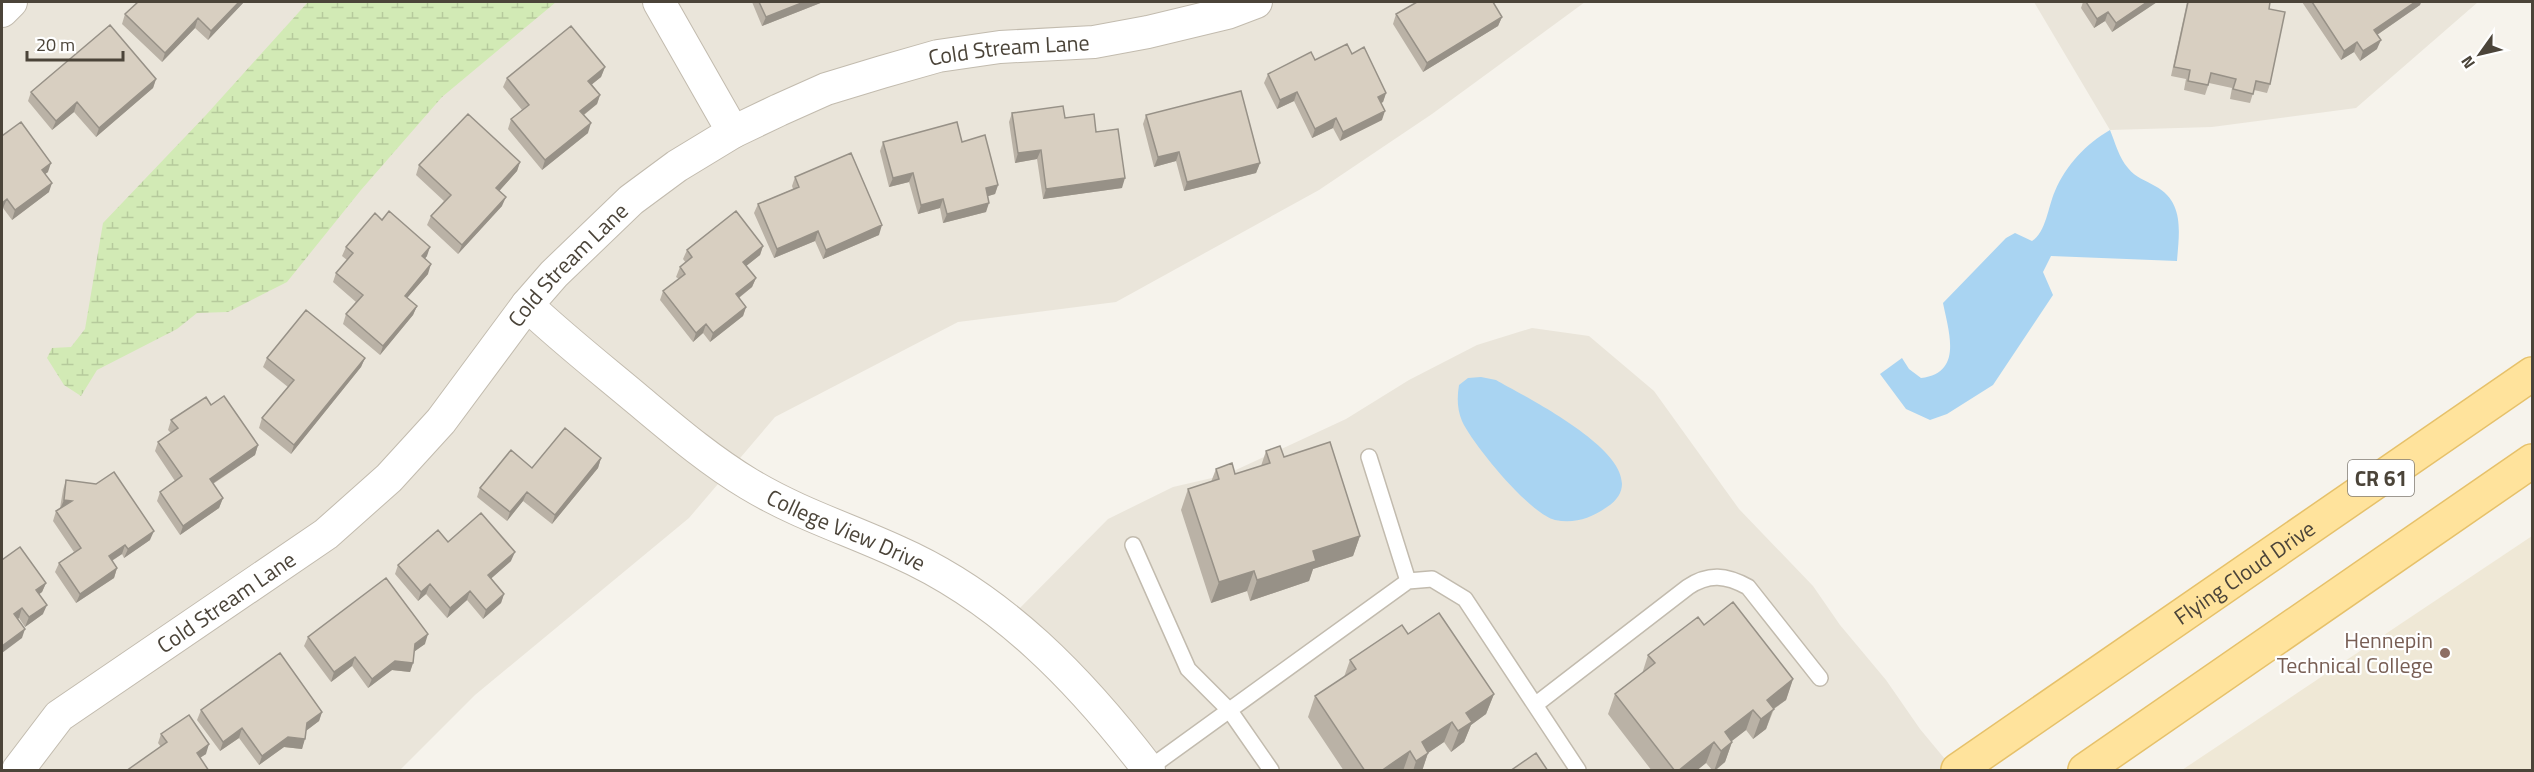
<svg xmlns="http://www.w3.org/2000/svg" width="2534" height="772" viewBox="0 0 2534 772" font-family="'Titillium Web',sans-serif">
<defs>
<pattern id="wetland-marsh" width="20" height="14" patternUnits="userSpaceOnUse" patternTransform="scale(1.5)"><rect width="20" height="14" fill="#d2eab5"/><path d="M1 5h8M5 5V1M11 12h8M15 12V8" fill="none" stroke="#b6ca9c"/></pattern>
</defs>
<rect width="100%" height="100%" fill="#f6f3ec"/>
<!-- residential -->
<path fill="#eae5da" d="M2,2H1585L1432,114L1319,190L1116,302L958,322L775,417L689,518L475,695L400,770H2Z
M2034,2H2478L2356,108L2212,127L2110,130Z
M1532,328L1589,336L1654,391L1739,509L1813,586L1840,625L1886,680L1920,729L1954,770H1146L1012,616L1108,519L1173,487L1225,475L1346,419L1409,380L1477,345Z"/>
<!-- education -->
<path fill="#efe8d6" d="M2532,536V770H2182Z"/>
<!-- wetland -->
<path fill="url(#wetland-marsh)" d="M308,2H556L442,97L361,190L287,282L228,312L197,313L177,329L97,370L81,396L64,385L47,358L52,348L71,347L85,329L103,223L206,115Z"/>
<!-- water -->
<path fill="#a9d4f2" d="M2110,130C2115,142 2119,158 2128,168C2136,178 2145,180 2155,186C2185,202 2179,233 2177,261L2051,256L2043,272L2053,295L1993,385L1947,414L1930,420L1906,409L1880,374L1902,358L1909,369L1921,378C1963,373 1949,333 1943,303L2006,238L2015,233L2032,241C2046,232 2048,207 2055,191C2066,165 2086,144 2110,130Z
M1481,377L1496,380C1525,397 1668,466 1607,507C1591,518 1575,524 1555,520C1530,514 1473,445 1462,421C1457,409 1457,397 1459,385L1468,378Z"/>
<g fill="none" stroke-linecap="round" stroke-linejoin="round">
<!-- lane casing -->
<g stroke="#c2bbae" stroke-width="18">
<path id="lane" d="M1369,457L1408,581
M1133,545L1188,669L1230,711L1271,770
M1535,705L1688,587C1709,573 1726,575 1748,587L1820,678
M1148,769L1408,581L1432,579L1465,599L1578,770"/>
</g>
<!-- street casing -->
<g stroke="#c2bbae" stroke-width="34">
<g id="street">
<path d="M659,2L733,132"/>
<path d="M2,11L11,2"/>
<path id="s1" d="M527,305C562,338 600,368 637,399C673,429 709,460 749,484C797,513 848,529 898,552C1002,598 1081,681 1149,770"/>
<path id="s2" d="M18,770L59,716L326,534L389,478L441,421L527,305L554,274L631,200L677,166L733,132L779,110L826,89L882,72L938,56L1000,47L1094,42L1148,32L1227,13L1256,2"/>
</g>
</g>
<!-- primary casing -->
<g stroke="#e6c16a" stroke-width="36">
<g id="primary">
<path id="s3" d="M1958,770L2532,374"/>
<path d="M2085,770L2532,461"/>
</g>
</g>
<!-- lane -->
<use href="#lane" stroke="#fff" stroke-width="15"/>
<!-- street -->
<use href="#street" stroke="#fff" stroke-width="32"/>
<!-- primary -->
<use href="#primary" stroke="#ffe39c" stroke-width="33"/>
</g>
<!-- wall -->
<path fill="#bab2a6" d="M244,2L208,40L195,28L162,62L122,24L125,14Z
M752,2H823L762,26Z
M2083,2H2157L2112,32L2105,21L2094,28L2081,8Z
M2187,2H2270L2269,9L2270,84L2267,93L2254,90L2250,103L2230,99L2232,88L2209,83L2205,95L2184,90L2186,79L2171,76Z
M2302,2H2421L2420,5L2377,35V49L2360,61L2354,52L2341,60Z
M1396,14L1502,17L1498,26L1423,72L1393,24Z
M1352,54L1386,93L1383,102L1381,103L1382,120L1340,141L1333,128L1312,138L1294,101L1277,109L1264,83L1268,74L1315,60Z
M605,67L601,77L592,84L600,95L597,104L584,115L588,133L542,170L508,129L511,119L522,110L503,87L507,78Z
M156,79L153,88L96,137L74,112L52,130L28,101L31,92Z
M1012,113L1065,118L1096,132L1122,188L1043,199L1037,159L1015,163L1009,122Z
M1146,115L1260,163L1256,173L1184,191L1176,161L1154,167L1143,124Z
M2,136L48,172L45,174L49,192L12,220L3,208Z
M883,142H962L998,185L995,194L988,196L986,212L943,223L940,208L918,214L909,182L889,187L880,151Z
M520,162L517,171L499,191L502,206L458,254L427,225L431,216L444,201L416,175L419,165Z
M795,177L879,235L823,259L815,241L774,258L754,213L758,204L793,189L792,186Z
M763,246L760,255L746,266L756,278L752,287L739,298L746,307L743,316L710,342L703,333L693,342L660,300L663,291L679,279L676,277L680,267L686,263L683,259L687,250Z
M346,247L427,256L425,258L428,274L407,298L417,306L413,315L380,355L343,324L346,314L356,302L333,282L336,273L347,260L342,256Z
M267,358H365L361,367L291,454L259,428L262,418L288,387L263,367Z
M211,405L258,445L255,455L213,484L223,498L219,508L180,535L157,501L160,492L175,481L155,451L158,442L171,433L168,430L171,420Z
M1266,451L1284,457L1360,536L1353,556L1313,569L1309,581L1250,601L1247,591L1211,603L1181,510L1188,489L1211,482L1216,469L1235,474L1261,466Z
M601,458L598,468L552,524L523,501L507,521L477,497L480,488L532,468Z
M66,480L150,540L124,558L122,554L112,561L117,568L114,578L76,603L55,572L59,563L74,552L53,521L56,511L60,508L63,490Z
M2,560L46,583L42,592L39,594L43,614L25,627L19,618L18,619L22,638Z
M511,561L491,578L504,594L501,603L483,619L467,600L447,618L426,594L418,601L395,574L398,565Z
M1704,625L1793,679L1786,700L1774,709L1766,729L1753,739L1746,730L1732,741V742L1725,762L1715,771H1713L1706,763L1696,771H1652L1608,714L1615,694L1642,674L1648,655Z
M1408,634L1494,694L1486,714L1471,725L1464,742L1451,752L1444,742L1428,753L1422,771H1344L1308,717L1315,696L1344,677L1350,660Z
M308,637L425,644L414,651L413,663L410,672L392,670L368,688L352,666L331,682L304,646Z
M201,710L322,712L319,721L306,731L302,749L284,747L259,765L239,738L220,751L197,720Z
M161,734L206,754L200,757L161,747L158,743Z"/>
<!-- shaded-wall -->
<path fill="#979187" d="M239,2H244L208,40L211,31Z
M804,2H823L762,26L766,17Z
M2147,2H2157L2112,32L2116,23Z
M2415,2H2421L2420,5L2371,39L2374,30Z
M2108,12L2105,21L2094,28L2097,19Z
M1502,17L1498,26L1423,72L1427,63Z
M198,18L195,28L162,62L165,53Z
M2381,40L2377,49L2360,61L2363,51Z
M2357,42L2354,52L2341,60L2344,51Z
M605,67L601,77L585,90L588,81Z
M156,79L153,88L96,137L99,128Z
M1297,92L1294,101L1277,109L1280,100Z
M1386,93L1383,102L1375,106L1378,97Z
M600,95L597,104L577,120L580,111Z
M77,102L74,112L52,130L56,121Z
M1385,111L1382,120L1340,141L1343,132Z
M1336,118L1333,128L1312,138L1315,129Z
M591,123L588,133L542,170L545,160Z
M1041,150L1037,159L1015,163L1018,153Z
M1179,152L1176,161L1154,167L1158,157Z
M520,162L517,171L493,198L496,188Z
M51,163L48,172L38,179L42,170Z
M1260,163L1256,173L1184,191L1187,182Z
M913,173L909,182L889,187L893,178Z
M1125,178L1122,188L1043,199L1046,189Z
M52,183L49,192L12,220L15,210Z
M998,185L995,194L982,198L986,188Z
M506,197L502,206L458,254L462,245Z
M7,199L3,208L2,210V203Z
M943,199L940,208L918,214L921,205Z
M989,203L986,212L943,223L947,214Z
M882,225L879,235L823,259L826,250Z
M818,231L815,241L774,258L777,249Z
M763,246L760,255L740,271L743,262Z
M430,247L427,256L419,266L422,256Z
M431,264L428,274L401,305L405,296Z
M756,278L752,287L732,303L736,294Z
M417,306L413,315L380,355L383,346Z
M746,307L743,316L710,342L713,333Z
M706,324L703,333L693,342L696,333Z
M365,358L361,367L291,454L294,445Z
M258,445L255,455L206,488L210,479Z
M601,458L598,468L552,524L555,515Z
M527,492L523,501L507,521L510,512Z
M223,498L219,508L180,535L183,526Z
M64,500L72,501L60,509Z
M154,531L150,540L124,558L128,549Z
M1360,536L1353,556L1313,569L1309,581L1250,601L1257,580L1313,551Z
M125,545L122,554L105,565L109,556Z
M515,552L511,561L485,584L488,575Z
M117,568L114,578L76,603L80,594Z
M1254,571L1247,591L1211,603L1219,582Z
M46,583L42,592L33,599L36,590Z
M430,584L426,594L418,601L421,592Z
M470,591L467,600L447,618L450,608Z
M504,594L501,603L483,619L486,610Z
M47,605L43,614L25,627L29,617Z
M22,608L19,618L11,623L14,614Z
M25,629L22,638L2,653V646Z
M428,634L425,644L411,654L415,644Z
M355,657L352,666L331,682L334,672Z
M395,661L413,663L410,672L392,670L368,688L372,679Z
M1793,679L1786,700L1773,709L1766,729L1753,739L1767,700Z
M1494,694L1486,714L1471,725L1464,742L1451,752L1466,713Z
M1753,710L1746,730L1720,750L1725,732Z
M322,712L319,721L303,733L307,723Z
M1452,722L1444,742L1428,753L1422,771H1413L1422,742Z
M242,728L239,738L220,751L223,742Z
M288,737L305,739L302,749L284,747L259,765L262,756Z
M1714,742L1706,763L1696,771H1678Z
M1732,742L1725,762L1714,771L1721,751Z
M209,744L206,754L194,762L197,753Z
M1410,751L1403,771H1381Z"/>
<!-- building -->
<path fill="#d8cfc1" stroke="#979187" stroke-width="1.5" d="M138,2H239L211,31L198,18L165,53L125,14Z
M759,2H804L766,17Z
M1417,2H1493L1502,17L1427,63L1396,14Z
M2086,2H2147L2116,23L2108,12L2097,19Z
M2188,2H2270L2269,9L2285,12L2270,84L2256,81L2253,94L2233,89L2236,79L2211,73L2208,85L2188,81L2190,70L2174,67Z
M2312,2H2415L2374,30L2381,40L2363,51L2357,42L2344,51Z
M110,25L156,79L99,128L77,102L56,121L31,92Z
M571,26L605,67L588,81L600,95L580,111L591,123L545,160L511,119L529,105L507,78Z
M1347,44L1352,54L1364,47L1386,93L1378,97L1385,111L1343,132L1336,118L1315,129L1297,92L1280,100L1268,74L1311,52L1315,60Z
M1241,91L1260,163L1187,182L1179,152L1158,157L1146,115Z
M1063,106L1065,118L1094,114L1096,132L1118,129L1125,178L1046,189L1041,150L1018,153L1012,113Z
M468,114L520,162L496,188L506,197L462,245L431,216L451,195L419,165Z
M21,122L51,163L42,170L52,183L15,210L7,199L2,203V136Z
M957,122L962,142L985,135L998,185L986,188L989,203L947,214L943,199L921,205L913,173L893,178L883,142Z
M851,153L882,225L826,250L818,231L777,249L758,204L799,187L795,177Z
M389,211L430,247L422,256L431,264L405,296L417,306L383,346L346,314L363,295L336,273L353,253L346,247L375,213L382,220Z
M736,211L763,246L743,262L756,278L736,294L746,307L713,333L706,324L696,333L663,291L685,274L680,267L692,257L687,250Z
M306,310L365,358L294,445L262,418L294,380L267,358Z
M224,396L258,445L210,479L223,498L183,526L160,492L182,476L158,442L178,428L171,420L206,397L211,405Z
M565,428L601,458L555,515L527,492L510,512L480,488L511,450L532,468Z
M1330,442L1360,536L1313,551L1316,561L1257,580L1254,571L1219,582L1188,489L1219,479L1216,469L1232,463L1235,474L1270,463L1266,451L1280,446L1284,457Z
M114,472L154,531L128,549L125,545L109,556L117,568L80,594L59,563L81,548L56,511L72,501L64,500L66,480L96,484Z
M481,513L515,552L488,575L504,594L486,610L470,591L450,608L430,584L421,592L398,565L438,530L448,542Z
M20,547L46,583L36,590L47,605L29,617L22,608L14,614L25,629L2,646V560Z
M386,578L428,634L415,644L413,663L395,661L372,679L355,657L334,672L308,637Z
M1733,602L1793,679L1767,700L1774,709L1761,719L1753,710L1725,732L1732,742L1721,751L1714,742L1678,771H1675L1615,694L1655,663L1648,655L1698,617L1704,625Z
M1439,613L1494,694L1466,713L1472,722L1458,731L1452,722L1422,742L1428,753L1416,761L1410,751L1381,771H1365L1315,696L1356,669L1350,660L1402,625L1408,634Z
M280,653L322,712L307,723L305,739L288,737L262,756L242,728L223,742L201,710Z
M189,715L209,744L197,753L209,771H126L167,742L161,734Z
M1536,753L1548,771H1510Z"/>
<!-- markers -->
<circle fill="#8d6e63" stroke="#fff" stroke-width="2" cx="2445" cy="653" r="6"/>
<g text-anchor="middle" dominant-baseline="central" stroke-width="4.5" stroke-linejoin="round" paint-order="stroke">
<!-- shield labels -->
<rect fill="#fff" stroke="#817c74" stroke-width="1.5" x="2348" y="460" width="66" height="36" rx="4.5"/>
<g font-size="21" font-weight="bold" fill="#4b4439">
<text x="2381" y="478">CR 61</text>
</g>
<!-- street labels -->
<g font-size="22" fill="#4b4439" stroke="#fff">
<text stroke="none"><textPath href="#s2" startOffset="1258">Cold Stream Lane</textPath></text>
<text stroke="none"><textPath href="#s2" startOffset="754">Cold Stream Lane</textPath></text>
<text stroke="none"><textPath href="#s1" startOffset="393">College View Drive</textPath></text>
<text stroke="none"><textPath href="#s3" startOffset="348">Flying Cloud Drive</textPath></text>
<text stroke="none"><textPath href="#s2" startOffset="270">Cold Stream Lane</textPath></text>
</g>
<!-- education labels -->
<g font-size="22" fill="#785e54" stroke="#fff" text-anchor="end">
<text x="2433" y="640">Hennepin<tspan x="2433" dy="25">Technical College</tspan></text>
</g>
</g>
<!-- border -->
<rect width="2534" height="772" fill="none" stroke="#4b4439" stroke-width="6"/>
<!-- north arrow -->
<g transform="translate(2480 54) rotate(236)" stroke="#ffffff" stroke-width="4.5" paint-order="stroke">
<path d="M0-4.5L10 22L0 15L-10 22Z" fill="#4b4439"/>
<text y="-9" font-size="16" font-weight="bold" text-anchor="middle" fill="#4b4439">N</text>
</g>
<!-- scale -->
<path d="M27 51v9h96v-9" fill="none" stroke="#4b4439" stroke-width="3"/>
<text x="36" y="51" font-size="18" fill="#4b4439" stroke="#ffffff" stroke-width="4.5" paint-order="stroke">20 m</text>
</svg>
